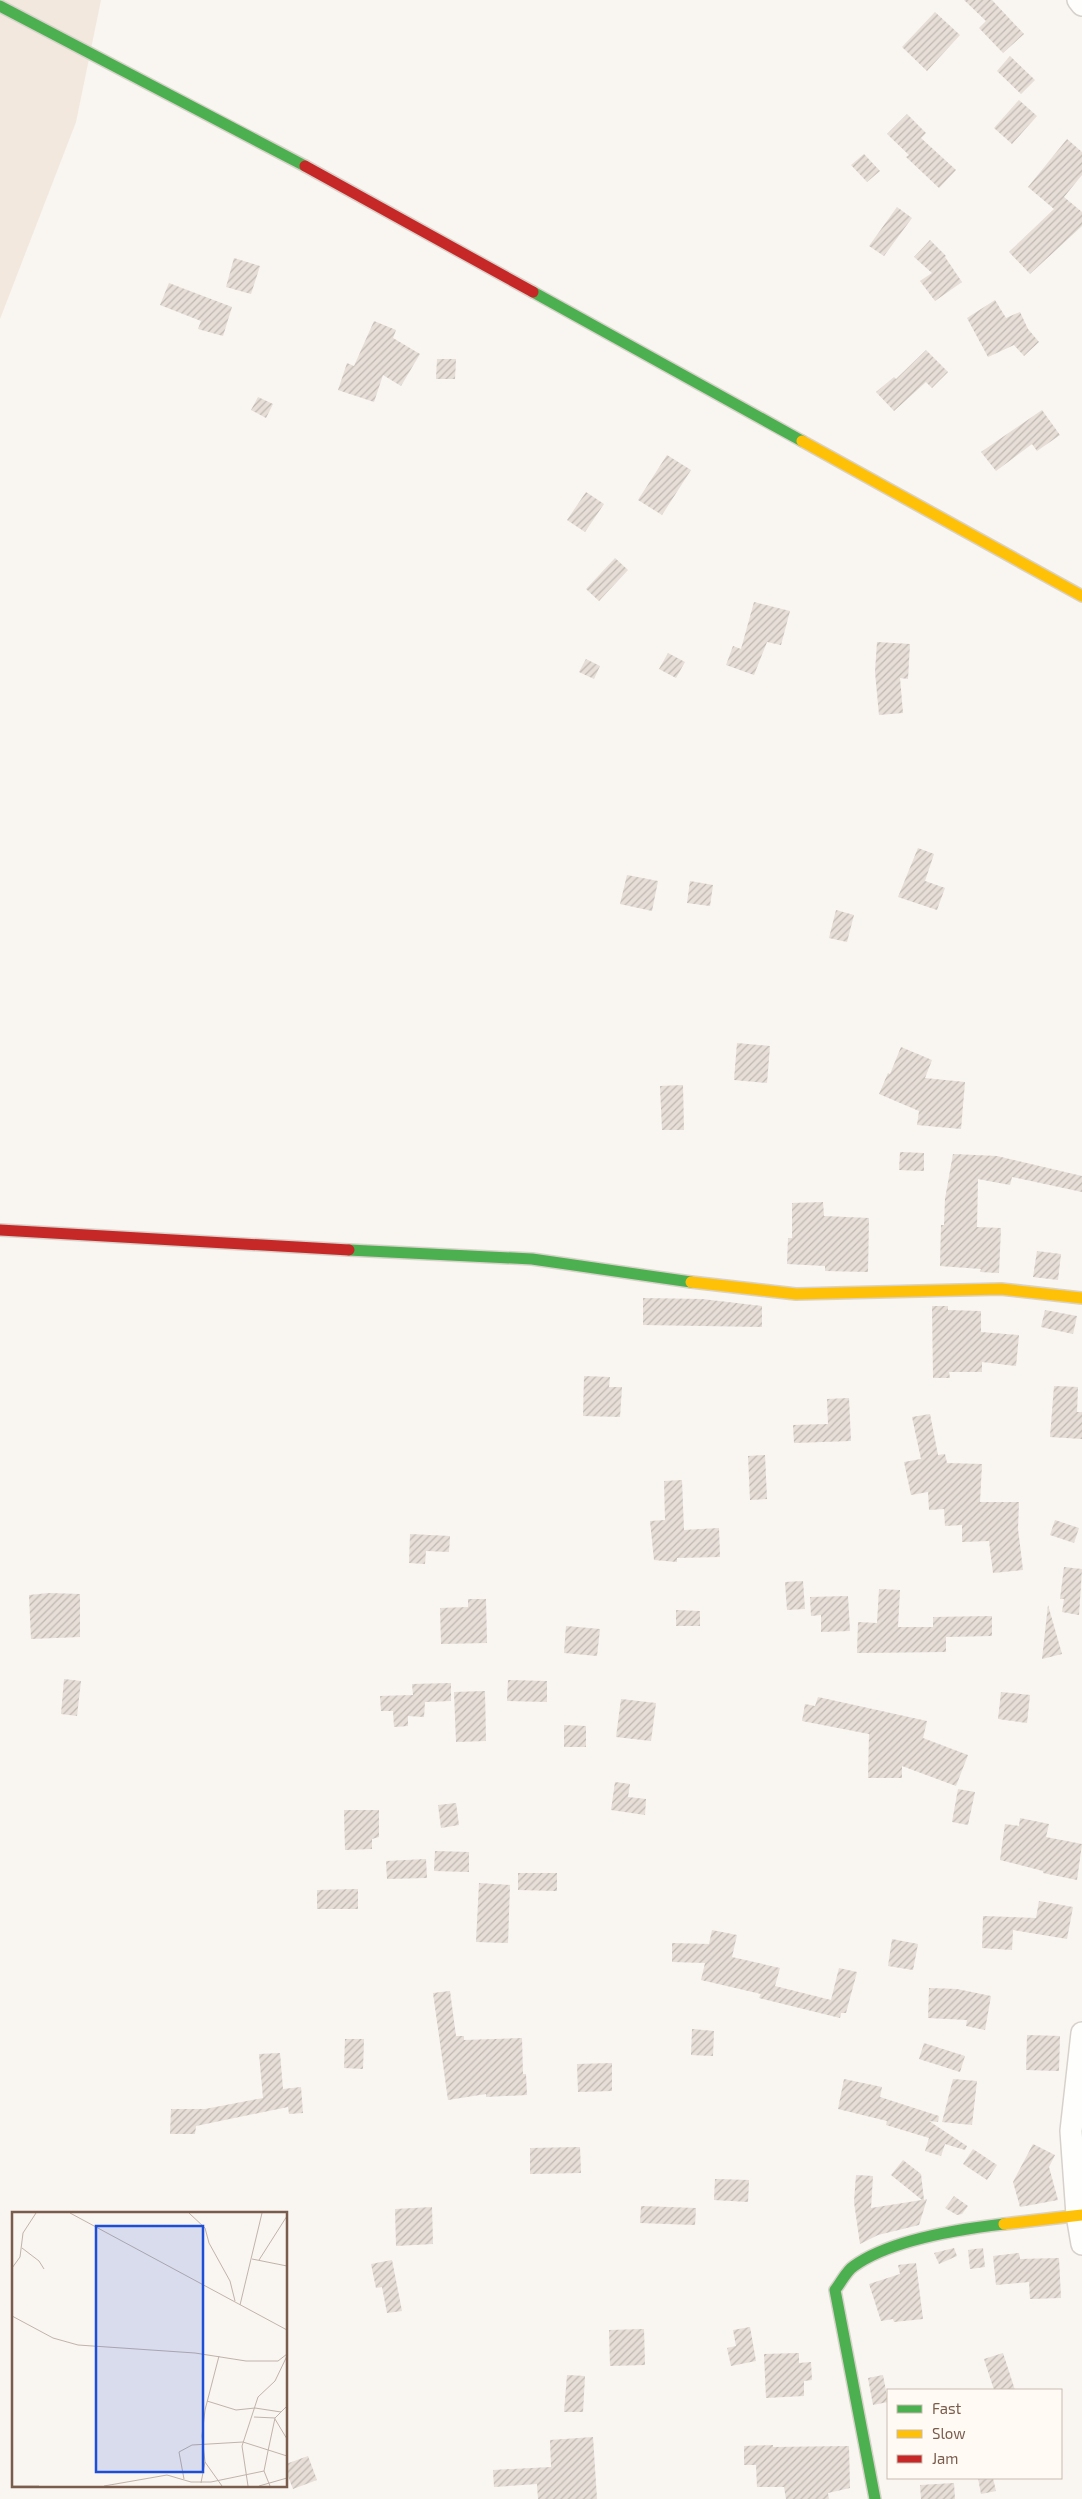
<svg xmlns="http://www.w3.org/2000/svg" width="1082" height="2499" viewBox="0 0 1082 2499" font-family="'Exo 2',sans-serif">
<defs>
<pattern id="building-hatch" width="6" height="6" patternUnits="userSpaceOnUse" patternTransform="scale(1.25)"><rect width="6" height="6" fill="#e6ded7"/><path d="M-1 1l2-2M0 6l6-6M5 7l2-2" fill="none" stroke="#bfb7b1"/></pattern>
</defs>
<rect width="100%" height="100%" fill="#f9f5f0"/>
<!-- residential -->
<path fill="#f2e8de" d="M0,0H101L76,122L0,319Z"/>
<!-- building -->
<path fill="url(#building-hatch)" d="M964,0H992L1024,34L1003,53L979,28L986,21Z
M935,12L960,35L927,71L902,47Z
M1010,56L1035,80L1021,94L997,71Z
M1019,100L1037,116L1012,144L994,128Z
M907,114L926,133L921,138L956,170L939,188L906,157L909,155L887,134Z
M1067,139L1082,152V175L1064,197L1082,212V226L1030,274L1009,252L1054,209L1028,187Z
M864,154L880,171L867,182L851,165Z
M897,207L912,218L884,256L869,246Z
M930,240L946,256L945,257L962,282L935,301L920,281L932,273L914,257Z
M234,258L260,266L251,294L226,287Z
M169,283L232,307L223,336L198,329L201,321L160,305Z
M995,300L1006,318L1020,312L1028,329L1039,342L1024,356L1014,345L988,357L967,318Z
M374,321L396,330L393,338L420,354L401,386L383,375L374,402L338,390L347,363L354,366Z
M926,350L948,372L932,388L926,382L894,411L876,392L894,377L896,379Z
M437,359H456L455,379H436Z
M258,397L273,404L266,418L251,410Z
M1042,410L1060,435L1037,451L1032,444L996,471L981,452Z
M667,455L691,470L662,515L638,500Z
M586,492L604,504L585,532L567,520Z
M615,558L628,570L599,601L586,589Z
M754,602L790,611L781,645L767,642L754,675L726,665L733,646L741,649Z
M877,642L910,644L908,679L900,678L903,713L879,715L875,672Z
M668,653L685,662L676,678L659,669Z
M586,659L600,666L594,679L579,672Z
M918,848L934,854L925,881L945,888L937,910L898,897Z
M627,875L658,881L652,911L620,904Z
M690,881L713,885L710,906L687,903Z
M836,910L854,915L847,942L829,938Z
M737,1043L770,1046L767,1083L734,1080Z
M901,1047L932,1060L925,1078L965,1082L961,1129L917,1125L919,1111L879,1094L888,1073L890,1074Z
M683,1085L684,1130H662L660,1086Z
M900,1152L924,1153V1171L899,1170Z
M953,1154L997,1156L1082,1176V1192L1012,1177L1010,1185L978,1179L977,1227L1001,1228L999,1273L980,1272L981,1269L940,1266L941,1225H944L945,1199Z
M823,1202L824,1216L869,1218L868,1272L825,1271V1266L787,1264L788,1238H792V1203Z
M1037,1251L1061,1254L1058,1280L1033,1277Z
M643,1298L702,1299L762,1306V1327L643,1325Z
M932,1306H948V1310L981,1311V1332L1019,1335L1016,1366L982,1362V1372H949L950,1378H933Z
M1045,1310L1077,1316L1073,1334L1041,1327Z
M584,1376L610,1377L609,1387H622L620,1417L583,1416Z
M1054,1386L1078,1387L1077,1412H1082V1439L1050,1437Z
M849,1398L851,1441L794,1443L793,1425L828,1424L827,1399Z
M930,1414L938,1455L945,1454L947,1463L982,1464L980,1502H1019L1018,1529L1023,1570L993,1573L989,1541L962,1542V1525L945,1526L944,1509L929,1510L928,1492L911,1495L904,1462L921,1459L912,1417Z
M765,1455L767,1499L750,1500L748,1456Z
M682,1480L684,1530L719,1528L720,1557L677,1558V1562L654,1560L650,1521L665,1520L664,1481Z
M1055,1520L1079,1528L1074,1543L1050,1535Z
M410,1534L450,1536L449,1552L426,1551L425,1564L409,1563Z
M1064,1567L1082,1569L1079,1615L1062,1612L1064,1599H1060Z
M803,1581L805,1609L787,1610L785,1582Z
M879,1589L900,1590L898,1627H933V1617L992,1616V1636L946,1637V1652L857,1653L858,1622L877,1623Z
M49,1593L80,1594V1637L31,1639L29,1595Z
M848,1596L850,1631L821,1632V1615L811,1616L810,1597Z
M468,1599H486L487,1643L441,1644L440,1608L468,1607Z
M1048,1605L1062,1654L1042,1659Z
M676,1610L700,1611V1626H676Z
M566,1626L600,1629L597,1656L564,1653Z
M64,1679L81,1681L77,1716L61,1714Z
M508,1680L547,1681V1702L507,1701Z
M451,1683V1701L425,1702L424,1717L408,1716V1726L394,1727L393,1711H381L380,1696L413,1695L412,1684Z
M485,1691L486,1741L456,1742L454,1692Z
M1001,1692L1030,1695L1027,1723L998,1719Z
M818,1697L927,1721L923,1738L968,1755L956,1786L902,1766V1778H868L869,1734L802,1721L805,1704L815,1706Z
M621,1699L656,1703L651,1741L616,1737Z
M564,1725L586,1726V1747H564Z
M615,1782L630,1784L628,1797L646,1799L645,1815L611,1810Z
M958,1789L975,1792L968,1825L952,1822Z
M456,1803L459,1825L441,1828L438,1805Z
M344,1810H379V1837L372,1839V1849L345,1850Z
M1020,1818L1049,1824L1046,1837L1082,1844L1077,1880L1043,1873V1871L1000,1860L1005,1824L1019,1826Z
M435,1851L469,1852V1872L434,1871Z
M426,1859L427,1878L387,1879L386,1861Z
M518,1873H557V1891L518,1890Z
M479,1883L510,1885L508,1943L476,1942Z
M358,1889V1909H317V1890Z
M1039,1901L1073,1907L1067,1939L1013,1930L1012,1950L982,1948L983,1916L1036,1918Z
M712,1930L737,1935L732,1957L780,1968L775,1986L831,2000L839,1968L857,1972L846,2013H841L840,2018L759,1998L761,1994L701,1980L705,1963L672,1962V1943L709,1944Z
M892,1939L918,1944L913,1970L888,1966Z
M929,1988L957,1989L991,1996L985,2030L966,2026L967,2020L928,2018Z
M450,1991L456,2036H464V2040L522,2038L523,2074H526L527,2095L486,2097V2094L448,2100L433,1993Z
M692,2029L714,2031L713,2056L691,2055Z
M1027,2035L1060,2036L1059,2071L1026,2070Z
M345,2039H364L363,2069L344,2068Z
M924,2043L965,2056L960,2072L919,2059Z
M280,2053L283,2089L301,2087L303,2113L289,2114L288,2107L196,2126L195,2134H170L171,2109H205L263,2098L259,2054Z
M612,2063V2091L578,2092L577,2064Z
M844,2079L882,2087L880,2097L939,2116L938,2122L929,2121L967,2146L965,2150L945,2144L941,2156L925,2151L929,2138L886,2125L887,2121L838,2109Z
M953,2079L977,2081L972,2125L942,2122Z
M1033,2144L1055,2155L1049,2167L1058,2200L1020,2207L1013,2182Z
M580,2147L581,2173L530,2174V2148Z
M973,2149L997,2165L987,2180L963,2164Z
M903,2160L921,2174L924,2200L927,2199L919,2225L878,2235L860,2244L854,2202L856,2175L873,2176L871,2208L922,2200L891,2175Z
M715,2179L749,2180L748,2202L714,2200Z
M954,2196L968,2206L962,2214L957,2215L945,2208Z
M641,2206L696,2208L695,2225L640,2223Z
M432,2207L433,2244L396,2246L395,2209Z
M954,2248L957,2256L939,2264L934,2253Z
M983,2248L985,2267L970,2269L968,2250Z
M1019,2253L1020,2259L1059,2258L1061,2298L1030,2299L1029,2282L996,2285L993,2256Z
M392,2260L402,2311L387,2313L382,2287L376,2288L371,2264Z
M916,2263L923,2319L894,2322L893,2319L881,2321L869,2284L900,2274L898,2265Z
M750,2327L756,2361L731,2366L727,2348L736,2346L733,2330Z
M644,2329L645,2365L610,2366L609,2330Z
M799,2353V2363L811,2362L812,2380L804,2381V2396L766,2398L764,2354Z
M1003,2353L1015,2390H994L984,2359Z
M567,2375L585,2376L583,2412H564Z
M883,2375L888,2402L873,2405L868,2378Z
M593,2437L597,2499H538L537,2484L494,2487L493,2470L551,2467L550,2440Z
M773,2445V2447L849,2446L850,2488L828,2493L829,2499H786L784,2487H757L756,2465H744V2446Z
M308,2456L317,2480L293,2489L286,2471V2464Z
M978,2478H993L996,2491L981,2494Z
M954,2483L955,2499H921L920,2485Z"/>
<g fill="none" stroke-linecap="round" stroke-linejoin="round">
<!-- street casing -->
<g stroke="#d7d1cb" stroke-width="24">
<path id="street" d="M1078,0L1082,5
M1082,2033L1071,2131L1077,2215L1082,2244"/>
</g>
<!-- fast casing -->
<g stroke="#d9d2cb" stroke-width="14">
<path id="fast" d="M0,6L305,166
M533,292L802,441
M349,1250L532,1259L691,1282
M875,2499L835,2290C841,2283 846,2271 854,2266C890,2240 960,2229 1004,2224"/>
</g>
<!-- slow casing -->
<g stroke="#d9d2cb" stroke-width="14">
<path id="slow" d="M802,441L1082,596
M691,1282L796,1294L1001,1289L1082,1298
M1004,2224L1082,2215"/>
</g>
<!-- jam casing -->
<g stroke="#d9d2cb" stroke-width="14">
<path id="jam" d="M305,166L533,292
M0,1230L349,1250"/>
</g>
<!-- street -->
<use href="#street" stroke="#fefefd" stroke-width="21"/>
<!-- fast -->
<use href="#fast" stroke="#4caf50" stroke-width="11"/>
<!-- slow -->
<use href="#slow" stroke="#ffc107" stroke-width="11"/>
<!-- jam -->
<use href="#jam" stroke="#c62828" stroke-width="11"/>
</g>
<!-- overview -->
<g transform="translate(12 2212)">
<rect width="275" height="275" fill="#f9f5f0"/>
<path fill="none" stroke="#c2b3aa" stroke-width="1" d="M58,1L275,118M177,1L193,16L197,31L218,69L223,89M10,36L27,49L32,57M240,47L275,54M247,48L275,4M0,56L8,45L11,21L24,1M228,93L250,1M0,104L41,126L66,133L183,141L234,149H266L275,142M195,189L224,198L243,196L269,200M242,205L263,206M263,207L275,227M193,250L210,274M172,267L167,240L180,233L231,230L275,244M189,271L193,250L190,224L193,198L207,144M0,274H27M92,274L155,263L179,270H199L252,259M236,274L230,234L246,185L263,169L275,144M247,274L275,266M258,274L252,259L256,239L263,206L275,194"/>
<path fill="#1d4ed8" fill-opacity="0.15" stroke="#1d4ed8" stroke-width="2.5" d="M84,14H191V260H84Z"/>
<rect width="275" height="275" fill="none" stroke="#7a5c4d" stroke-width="2.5"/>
</g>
<!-- legend -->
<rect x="887" y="2389" width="175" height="90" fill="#fffaf3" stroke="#cabbb1"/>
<rect x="897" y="2405" width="25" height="8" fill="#4caf50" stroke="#cabbb1"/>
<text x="932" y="2414" font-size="15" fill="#7a5c4d">Fast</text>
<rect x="897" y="2430" width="25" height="8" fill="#ffc107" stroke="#cabbb1"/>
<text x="932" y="2439" font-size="15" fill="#7a5c4d">Slow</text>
<rect x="897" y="2455" width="25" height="8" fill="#c62828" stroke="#cabbb1"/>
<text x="932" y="2464" font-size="15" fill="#7a5c4d">Jam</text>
</svg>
